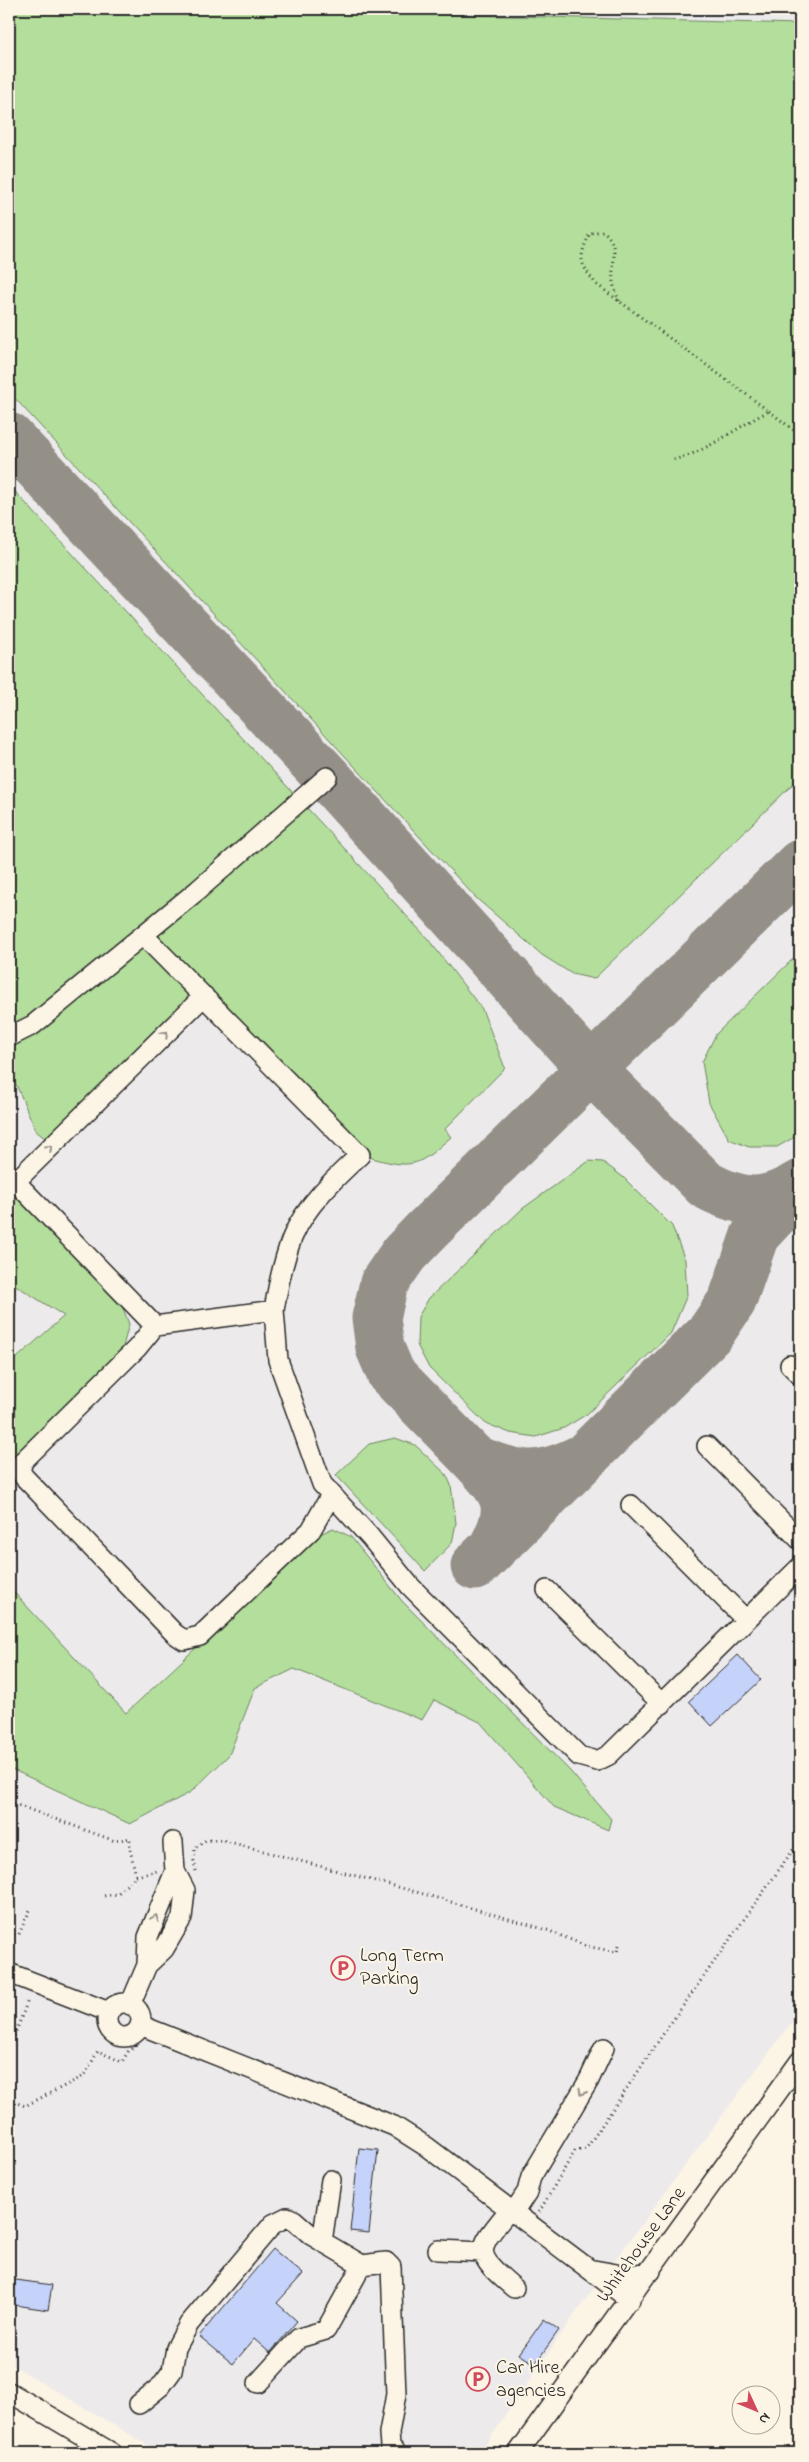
<svg xmlns="http://www.w3.org/2000/svg" width="809" height="2462" viewBox="0 0 809 2462" font-family="'Indie Flower',sans-serif">
<rect width="100%" height="100%" fill="#fcf5e5"/>
<filter id="ink" filterUnits="userSpaceOnUse"><feTurbulence type="fractalNoise" baseFrequency=".02" numOctaves="2"/><feDisplacementMap in="SourceGraphic" scale="10" xChannelSelector="R" yChannelSelector="G"/><feConvolveMatrix kernelMatrix="1 2 1 2 8 2 1 2 1" color-interpolation-filters="sRGB"/></filter>
<g filter="url(#ink)">
<!-- built -->
<path fill="#eceaeb" d="M9,9H800V2011L577,2311L480,2453H161L9,2363Z"/>
<!-- green -->
<path fill="#b3de9b" stroke="#6f8463" d="M9,9H256L800,24V777L594,979L572,974L542,955L476,898L9,392Z
M9,485L428,939L482,1009L505,1068L445,1129L451,1137C419,1165 415,1170 372,1158L205,986L47,1140L36,1131L9,1068Z
M800,952V1134L777,1147H749L729,1139L709,1103L702,1062L716,1034Z
M589,1161L603,1162L623,1177L672,1226L685,1260L687,1295L671,1333L587,1414L564,1428L536,1437L510,1433L485,1423L429,1368L417,1345L418,1317L429,1298L522,1209Z
M9,1190L121,1303L129,1324L121,1354L9,1463V1365L64,1316L9,1281Z
M395,1438L415,1445L446,1474L451,1485L456,1523L452,1543L425,1571L336,1475L369,1444Z
M333,1528L351,1537L402,1601L570,1771L611,1819L608,1830L554,1807L480,1722L434,1700L422,1720L294,1669L255,1688L229,1755L191,1792L130,1824L9,1768V1587L126,1713L316,1536Z"/>
<g fill="none" stroke-linecap="round" stroke-linejoin="round">
<!-- taxiway -->
<path stroke="#949088" stroke-width="49" d="M9,437L327,777L592,1070L706,1185C741,1204 765,1206 800,1184
M474,1459L391,1374L380,1348L376,1318L384,1283L404,1254L426,1231L800,864
M492,1549C516,1505 506,1493 474,1459C519,1477 537,1481 581,1459
M475,1566L711,1332L732,1301L755,1235L800,1187"/>
</g>
<!-- building -->
<path fill="#c5d2f9" stroke="#2b2b2b" d="M738,1655L761,1680L712,1726L689,1701Z
M9,1951L13,1952L9,1961Z
M359,2148L378,2150L369,2233L350,2231Z
M273,2249L303,2274L277,2303L297,2321L270,2353L254,2339L233,2364L199,2336Z
M9,2279L52,2285L48,2310L9,2304Z
M544,2319L559,2330L535,2364L519,2354Z"/>
<g fill="none" stroke-linecap="round" stroke-linejoin="round">
<!-- minor casing -->
<g stroke="#2b2b2b" stroke-width="22">
<path id="minor" d="M143,935L360,1155C335,1178 305,1206 292,1238C283,1261 278,1286 274,1310
M9,1037L33,1025L198,890L327,777
M9,1175L155,1326L274,1310L278,1360L322,1484L370,1537L410,1586L579,1756L597,1761L609,1755L800,1567
M15,1182L204,996
M155,1326L137,1348L23,1461L20,1471L24,1477L175,1634L184,1640L200,1636L311,1530L331,1495
M790,1365L800,1375
M707,1446L800,1540
M631,1505L746,1620
M547,1590L662,1704
M147,1965L164,1949L182,1918L185,1890L175,1871
M9,1973L109,2012
M107 2020a17 17 0 1 1 34 0a17 17 0 1 1-34 0Z
M130,2005L147,1965L148,1937L175,1871L173,1842
M140,2025L394,2126L427,2147L630,2300
M510,2209C476,2251 472,2252 514,2288
M514,2212L527,2192L531,2177L589,2080L604,2048
M322,2242L331,2180
M438,2250L483,2252
M594,2270L628,2276L651,2271
M258,2383L299,2338L326,2330L362,2265
M9,2392L112,2453
M139,2404L161,2386L172,2371L176,2348L189,2324L273,2224L287,2217L294,2220L311,2235L362,2265L386,2262L391,2267L396,2394L389,2433L390,2446L396,2453
M518,2453L800,2061"/>
</g>
<!-- path -->
<path stroke="#2b2b2b" stroke-width="3" stroke-dasharray="1 4" stroke-linecap="butt" d="M619,301C617,295 614,288 613,282C611,261 621,246 603,231L590,233C578,259 579,262 596,284L769,411C738,426 702,456 670,460
M769,411L800,435
M9,1802L115,1841L130,1838V1849L136,1876L117,1894L104,1896
M196,1871L194,1861L195,1848L206,1840H222L420,1893L547,1930L586,1946L617,1952L620,1942
M136,1876L157,1871
M9,1934H19L30,1910
M9,2050L28,2000
M9,2100L25,2106L84,2076L98,2051L122,2062L129,2050L138,2043
M539,2212L575,2151L586,2149L666,2030L800,1840"/>
<!-- minor -->
<use href="#minor" stroke="#fcf5e5" stroke-width="19"/>
</g>
<!-- one-way arrows -->
<defs><path id="oneway-chevron" d="M-2-3.5L2.5 0L-2 3.5" fill="none" stroke-width="1.6" stroke-linecap="round" stroke-linejoin="round" transform="scale(1.25)"/></defs>
<g stroke="#949088">
<use href="#oneway-chevron" transform="translate(165 1034) rotate(-45)"/>
<use href="#oneway-chevron" transform="translate(49 1148) rotate(-45)"/>
<use href="#oneway-chevron" transform="translate(155 1918) rotate(-69)"/>
<use href="#oneway-chevron" transform="translate(582 2092) rotate(120)"/>
</g>
</g>
<!-- icons -->
<defs>
<g id="parking-ring" transform="scale(1.25)"><circle r="9.5" fill="#fcf5e5" stroke="#d1495b" stroke-width="1.5"/><path d="M-3.5-5.5H1a3.5 3.5 0 0 1 0 7H-1V5.5H-3.5ZM-1-3.4V-.6H.8a1.4 1.4 0 0 0 0-2.8Z" fill="#d1495b"/></g>
</defs>
<g fill-rule="evenodd">
<use href="#parking-ring" x="343" y="1968"/>
<use href="#parking-ring" x="478" y="2379"/>
</g>
<g text-anchor="middle" dominant-baseline="central" stroke-width="4" stroke-linejoin="round" paint-order="stroke">
<!-- poi labels -->
<g font-size="20" fill="#2b2b2b" stroke="#fcf5e5" text-anchor="start">
<text x="360" y="1956">Long Term<tspan x="360" dy="23">Parking</tspan></text>
<text x="496" y="2368">Car Hire<tspan x="496" dy="23">agencies</tspan></text>
</g>
<!-- street labels -->
<g font-size="20" fill="#2b2b2b" stroke="#fcf5e5">
<text transform="translate(642 2245) rotate(-54)">Whitehouse Lane</text>
</g>
</g>
<!-- margin -->
<rect width="809" height="2462" fill="none" stroke="#fcf5e5" stroke-width="30"/>
<rect x="15" y="15" width="779" height="2432" fill="none" stroke="#2b2b2b" stroke-width="2" filter="url(#ink)"/>
<!-- north arrow -->
<g transform="translate(756 2410) rotate(134)"><circle r="24" fill="#fcf5e5" stroke="#a8a49b"/>
<path d="M0-4L9 19L0 12L-9 19Z" fill="#d1495b"/>
<text y="-8" font-size="14" font-weight="bold" text-anchor="middle" fill="#2b2b2b">N</text>
</g>
</svg>
